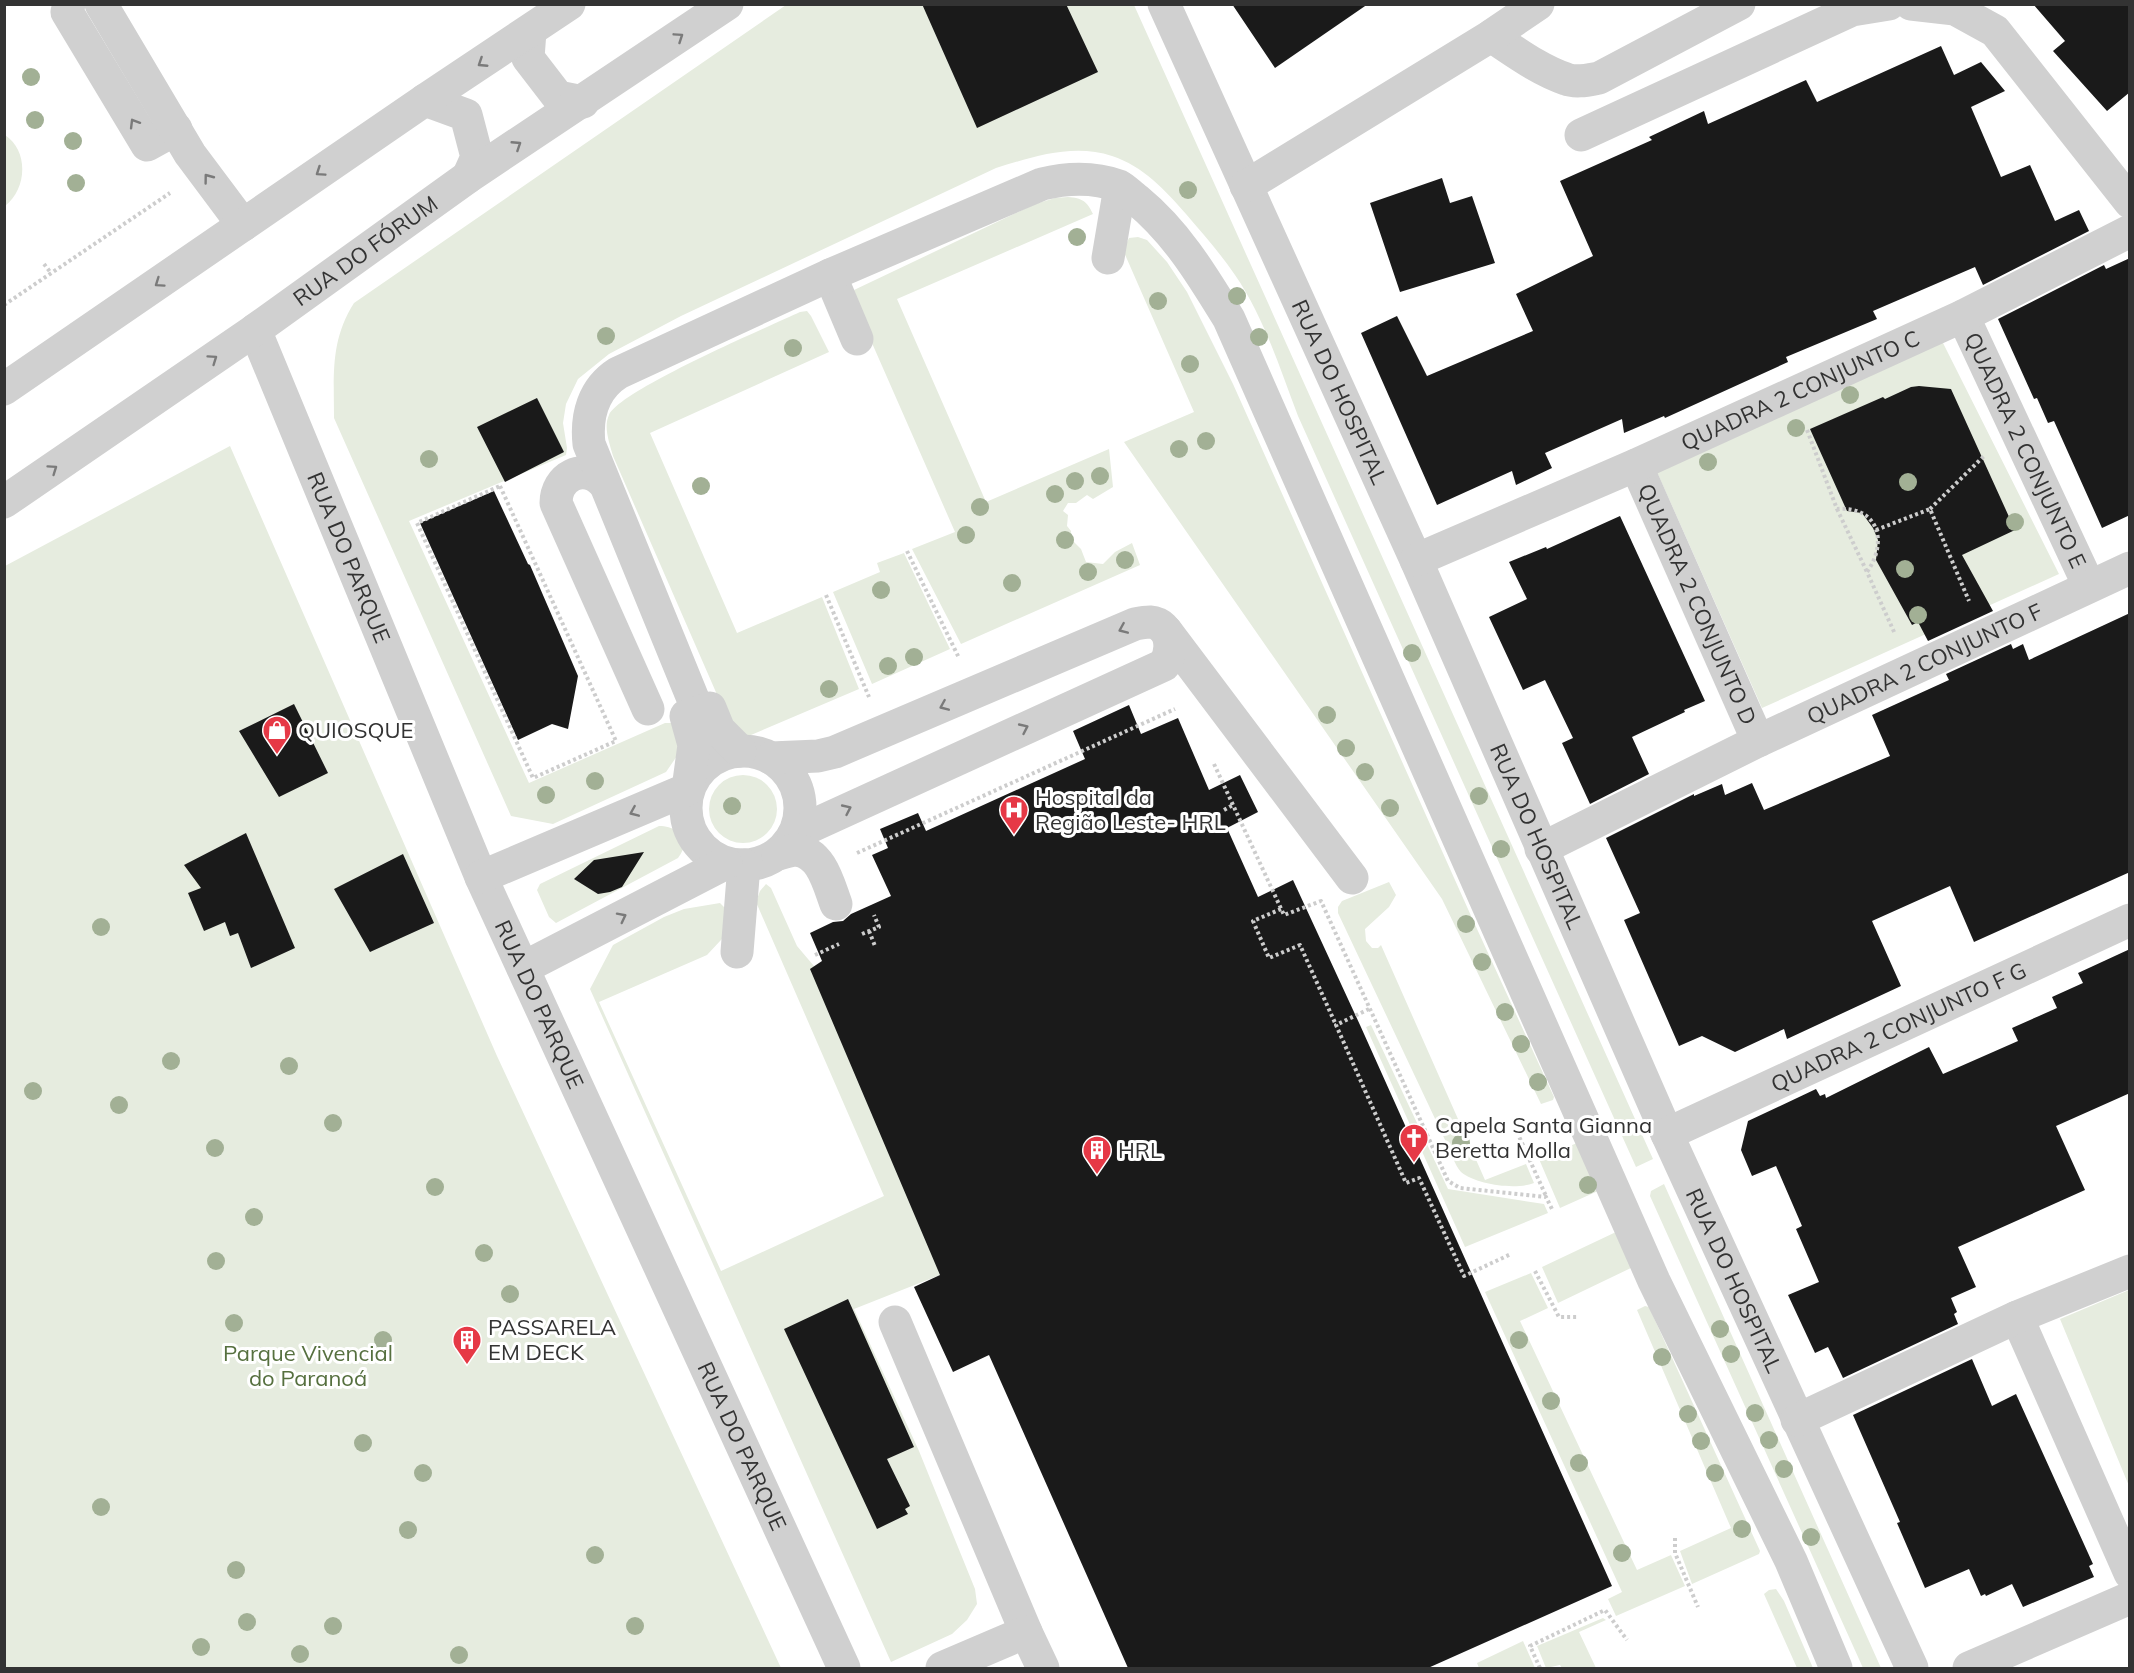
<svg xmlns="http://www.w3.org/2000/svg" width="2134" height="1673" viewBox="0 0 2134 1673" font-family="Mulish,sans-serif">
<rect width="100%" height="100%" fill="#fff"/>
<!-- green -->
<path fill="#e6ecdf" d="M786,5H1134L1653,1159L1636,1167L1298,416C1280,369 1264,317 1235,275C1220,253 1203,234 1186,214C1165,190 1143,166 1112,156C1073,143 1032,157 996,168L681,316L609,354L578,379L566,404L563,423L567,448L566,455L409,521L529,783L665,723H674L680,732L677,756L666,772L553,824L511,816L334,418C334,375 330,341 354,303Z
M5,135C29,151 27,189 5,206Z
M1068,197C1082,198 1087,201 1093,214L897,299L986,502L1109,449L1113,487L1093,499L1087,495L1076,503H1068L1063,511L1068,515L1067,526L1071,531V539L1081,549L1086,562L1103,564L1115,552L1132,543L1140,565L961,644L912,549L955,532L868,334L854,290L1035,204L1055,198Z
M1138,237L1147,240L1167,262L1187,292L1233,384L1472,918L1554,1097L1553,1100L1541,1104L1442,899L1124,442L1194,412L1123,250L1129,238Z
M807,311L811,316L829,352L650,433L737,633L822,597L859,689L751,735H745L732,729L613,456C610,445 603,427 609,415C620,390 768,327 800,312Z
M1942,341L2059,574L1762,708L1657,472Z
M230,446L497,1056L781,1668H5V566Z
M904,553L950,649L872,684L833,592L880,572L877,563Z
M709 809a34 34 0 1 1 68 0a34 34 0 1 1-68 0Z
M659,826C678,826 692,840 678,858L556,923L549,917L537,890L540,884Z
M1389,882L1396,895L1389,907L1365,929L1366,941L1372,948H1378L1381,945L1485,1180L1526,1164L1534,1183C1516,1190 1477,1185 1461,1172C1455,1166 1450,1150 1446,1142L1338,913V907L1342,901Z
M766,884L771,888L797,946L819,972L955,1269L854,1309L919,1451L975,1589L977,1604L967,1620L952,1634L891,1662L590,989L613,945L664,917L684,909L720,903L726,909L734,926L707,955L599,1002L721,1271L884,1196L756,902L760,891Z
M1371,1025L1448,1189L1544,1204L1548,1213L1465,1247L1366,1027Z
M1577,1143L1598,1191L1560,1208L1539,1159Z
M1664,1184L1881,1668H1863L1650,1196L1651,1191Z
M1616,1232L1633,1267L1558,1303L1542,1267Z
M1531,1273L1548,1308L1520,1321L1637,1570L1671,1555L1685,1586L1616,1616L1608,1599L1622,1592L1485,1292Z
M2129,1290V1486L2060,1319Z
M1645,1306L1649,1307L1760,1551L1759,1554L1692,1584L1680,1551L1731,1528L1637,1310Z
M1776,1589L1784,1601L1813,1668H1797L1764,1594L1769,1590Z
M1603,1618L1606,1620L1579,1632L1596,1668H1562L1560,1665L1546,1668L1537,1646Z
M1523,1641L1535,1668H1479L1477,1663Z"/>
<!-- building -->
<path fill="#1a1a1a" d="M922,4H1066L1098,72L977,128Z
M1232,4H1368L1275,68Z
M2033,4H2130V92L2107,111L2053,51L2065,41Z
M1941,46L1954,75L1981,62L2005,91L1971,107L2001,177L2030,165L2055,221L2079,210L2089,231L1983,285L1975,267L1873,311L1877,319L1786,357L1788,362L1665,418L1664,416L1624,433L1622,419L1545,453L1552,468L1516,485L1512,471L1437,505L1361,333L1397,316L1427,376L1533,331L1516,294L1593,256L1560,181L1652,140L1649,137L1704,111L1708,124L1806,80L1817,102Z
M1442,178L1450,203L1472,196L1495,263L1400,292L1370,203Z
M2130,258V515L2102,528L2054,421L2048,423L2037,398L2034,399L1998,319L2104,265L2106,269Z
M1919,386L1951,389L2015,530L1962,555L1993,611L1928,641L1918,622L1912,625L1876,560L1878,540L1873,528L1862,513L1847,511L1810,429L1883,397L1885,399L1911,387Z
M537,398L564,452L505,482L477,427Z
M494,491L528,564L530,565L578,676L568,729L552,724L518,740L420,523Z
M1620,516L1705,701L1684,710L1685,712L1632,737L1649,774L1590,804L1562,743L1573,738L1545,680L1523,690L1489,617L1527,599L1509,562L1546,547L1547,549Z
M2130,613V872L1974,942L1950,886L1872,921L1901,986L1787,1039L1784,1029L1735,1052L1702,1036L1679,1046L1624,920L1640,913L1606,838L1694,794V796L1722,784L1725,795L1752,783L1764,810L1890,756L1872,715L1949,680L1946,674L2011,644L2013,649L2023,644L2029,660Z
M294,704L328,773L279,797L239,731Z
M1129,705L1141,734L1178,718L1209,790L1240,775L1258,812L1227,828L1258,897L1293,880L1360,1025L1612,1586L1428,1668H1128L989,1355L953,1372L914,1287L940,1275L810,969L822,961L810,933L833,922L843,921L851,914L891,896L872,855L888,848L880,829L918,813L926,831L1085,759L1073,731Z
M246,833L295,948L251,968L238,933L230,936L225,922L204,931L188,893L201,888L184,865Z
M644,852L622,887L610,892L598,894L574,879L594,860Z
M403,854L434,923L370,952L334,889Z
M2130,949V1093L2056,1126L2085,1190L1958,1247L1976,1287L1951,1298L1957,1312L1954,1314L1958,1324L1843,1378L1828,1347L1815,1353L1788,1295L1819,1282L1796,1229L1802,1226L1776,1166L1752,1176L1741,1150L1748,1121L1816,1089L1820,1096L1825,1094L1826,1098L1929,1047L1943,1074L2018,1041L2012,1028L2057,1008L2052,997L2083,983L2078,973Z
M848,1299L914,1447L887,1459L910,1506L905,1509L908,1514L877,1529L784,1329Z
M1972,1359L1992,1406L2016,1394L2093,1564L2089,1566L2094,1577L2023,1607L2012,1584L1986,1596L1985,1594L1981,1596L1969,1569L1925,1588L1897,1523L1900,1522L1853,1415Z"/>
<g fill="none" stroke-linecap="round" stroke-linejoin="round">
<!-- path -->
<path stroke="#cdcdcd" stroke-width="4" stroke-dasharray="3 3" stroke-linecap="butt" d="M44,264L51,273
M4,305L170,193
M1807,430L1837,509C1879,506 1888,542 1867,572L1895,634
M500,486L616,741L533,778L417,523Z
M1837,509L1867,572
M1930,509L1985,455
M1876,530L1930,509L1969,601
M907,551L959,658
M826,595L869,697
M1214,764L1284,915L1321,901L1448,1181L1460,1188L1546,1197L1553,1211
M1224,810L1233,805
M857,853L1175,709
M1281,909L1253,921L1269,958L1300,945L1336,1025
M869,931L875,946
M862,934L879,927L874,915
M815,955L839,944
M1369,1009L1336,1025L1406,1183L1419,1178L1464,1276L1511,1254
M1517,1132L1546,1196
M1535,1271L1559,1317H1579
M1675,1538V1553L1698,1607
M1540,1668L1530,1646L1605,1610L1627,1640"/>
<!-- minor -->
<g stroke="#d0d0d0" stroke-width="33">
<path d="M69,4L67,12L147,145L176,129"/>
<path d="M101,4L190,154L243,225"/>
<path id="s1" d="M1164,4L1416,560L1667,1134L1912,1668"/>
<path d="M1911,4L1955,9L1995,31L2130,202"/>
<path d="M530,31L528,58L558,97L583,102"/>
<path d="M1491,36C1514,51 1539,70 1566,79C1576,83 1588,80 1599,78L1739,4"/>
<path d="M425,100L466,115L477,157L468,177"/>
<path d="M1581,135L1852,10L1889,4"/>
<path d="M1246,186L1491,36L1538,4"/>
<path d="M1108,258L1120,187"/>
<path d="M830,275L857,339"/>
<path id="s2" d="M1963,316L2089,586"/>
<path id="s3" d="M255,330L481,877L844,1668"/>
<path d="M4,389L425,100L569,4"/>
<path id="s4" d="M1636,465L1758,741"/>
<path d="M603,482C583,462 556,477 556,503L648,709"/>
<path id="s5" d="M4,502L255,330L468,177L727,4"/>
<path id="s6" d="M1416,560L1636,465L1963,316L2130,231"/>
<path d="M1166,631L1352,878"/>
<path d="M698,711L589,444C586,416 593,389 618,373L830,275L1042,184C1067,178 1094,177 1119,186C1125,189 1131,196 1137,200C1177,233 1202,275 1229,319L1654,1281L1791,1561L1836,1668"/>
<circle cx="743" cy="808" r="57"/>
<path d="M771,758L818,756L835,752L1135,624C1140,623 1145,622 1150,622C1172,624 1174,650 1164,665L794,834"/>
<path id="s7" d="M1541,849L1758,741L2130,568"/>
<path d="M778,854C783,853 791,850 796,850C822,852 829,886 836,904"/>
<path d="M481,877L688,789L694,745L686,716L710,708L719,730L740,751"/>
<path d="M737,952L744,865"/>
<path d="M523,968L726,863"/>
<path id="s8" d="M1667,1134L2130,920"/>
<path d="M2017,1317L2130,1573"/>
<path d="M895,1322L1026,1632"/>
<path d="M1797,1420L2017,1317L2130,1271"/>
<path d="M942,1668L1026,1632L1043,1668"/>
<path d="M1969,1668L2130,1598"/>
</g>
</g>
<!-- trees -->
<g fill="#a2b095">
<circle cx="31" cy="77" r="9"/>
<circle cx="35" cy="120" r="9"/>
<circle cx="73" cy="141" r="9"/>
<circle cx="76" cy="183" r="9"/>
<circle cx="1188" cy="190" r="9"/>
<circle cx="1077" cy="237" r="9"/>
<circle cx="1237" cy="296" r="9"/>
<circle cx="1158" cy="301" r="9"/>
<circle cx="606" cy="336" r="9"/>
<circle cx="1259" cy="337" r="9"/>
<circle cx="793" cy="348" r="9"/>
<circle cx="1190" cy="364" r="9"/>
<circle cx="1850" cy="395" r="9"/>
<circle cx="1796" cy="428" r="9"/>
<circle cx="1206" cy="441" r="9"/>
<circle cx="1179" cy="449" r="9"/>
<circle cx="429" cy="459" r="9"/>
<circle cx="1708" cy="462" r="9"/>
<circle cx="1100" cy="476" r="9"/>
<circle cx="1075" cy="481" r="9"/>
<circle cx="1908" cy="482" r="9"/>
<circle cx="701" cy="486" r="9"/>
<circle cx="1055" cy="494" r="9"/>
<circle cx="980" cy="507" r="9"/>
<circle cx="2015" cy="522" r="9"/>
<circle cx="966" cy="535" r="9"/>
<circle cx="1065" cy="540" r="9"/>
<circle cx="1125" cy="560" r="9"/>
<circle cx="1905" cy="569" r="9"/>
<circle cx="1088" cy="572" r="9"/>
<circle cx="1012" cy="583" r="9"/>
<circle cx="881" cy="590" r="9"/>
<circle cx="1918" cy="615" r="9"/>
<circle cx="1412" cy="653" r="9"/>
<circle cx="914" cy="657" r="9"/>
<circle cx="888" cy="666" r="9"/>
<circle cx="829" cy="689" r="9"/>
<circle cx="1327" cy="715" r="9"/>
<circle cx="1346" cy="748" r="9"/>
<circle cx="1365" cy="772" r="9"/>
<circle cx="595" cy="781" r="9"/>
<circle cx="546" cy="795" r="9"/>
<circle cx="1479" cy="796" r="9"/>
<circle cx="732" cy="806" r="9"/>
<circle cx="1390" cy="808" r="9"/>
<circle cx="1501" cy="849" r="9"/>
<circle cx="1466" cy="924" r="9"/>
<circle cx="101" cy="927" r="9"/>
<circle cx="1482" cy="962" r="9"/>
<circle cx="1505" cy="1012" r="9"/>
<circle cx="1521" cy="1044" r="9"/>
<circle cx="171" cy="1061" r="9"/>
<circle cx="289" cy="1066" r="9"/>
<circle cx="1538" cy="1082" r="9"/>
<circle cx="33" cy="1091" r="9"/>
<circle cx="119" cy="1105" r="9"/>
<circle cx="333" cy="1123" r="9"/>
<circle cx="1461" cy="1143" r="9"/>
<circle cx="215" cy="1148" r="9"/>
<circle cx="1588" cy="1185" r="9"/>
<circle cx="435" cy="1187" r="9"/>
<circle cx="254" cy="1217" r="9"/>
<circle cx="484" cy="1253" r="9"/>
<circle cx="216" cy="1261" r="9"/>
<circle cx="510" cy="1294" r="9"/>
<circle cx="234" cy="1323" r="9"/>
<circle cx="1720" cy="1329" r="9"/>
<circle cx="383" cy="1340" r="9"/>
<circle cx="1519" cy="1340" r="9"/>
<circle cx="1731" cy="1354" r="9"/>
<circle cx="1662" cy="1357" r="9"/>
<circle cx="1551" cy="1401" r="9"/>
<circle cx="1755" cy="1413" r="9"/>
<circle cx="1688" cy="1414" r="9"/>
<circle cx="1769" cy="1440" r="9"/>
<circle cx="1701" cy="1441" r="9"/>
<circle cx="363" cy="1443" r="9"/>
<circle cx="1579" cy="1463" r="9"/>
<circle cx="1784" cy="1469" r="9"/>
<circle cx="423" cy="1473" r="9"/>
<circle cx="1715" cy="1473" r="9"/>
<circle cx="101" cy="1507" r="9"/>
<circle cx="1742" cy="1529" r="9"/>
<circle cx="408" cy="1530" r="9"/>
<circle cx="1811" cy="1537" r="9"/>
<circle cx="1622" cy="1553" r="9"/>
<circle cx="595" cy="1555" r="9"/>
<circle cx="236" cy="1570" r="9"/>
<circle cx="247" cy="1622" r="9"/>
<circle cx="333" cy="1626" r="9"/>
<circle cx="635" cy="1626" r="9"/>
<circle cx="201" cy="1647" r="9"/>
<circle cx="300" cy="1654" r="9"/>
<circle cx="459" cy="1655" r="9"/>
</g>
<!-- one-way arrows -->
<defs><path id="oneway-chevron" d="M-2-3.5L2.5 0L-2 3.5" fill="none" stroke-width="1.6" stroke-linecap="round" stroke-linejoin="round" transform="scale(1.5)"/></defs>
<g stroke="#7a7a7a">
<use href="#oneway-chevron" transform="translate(679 37) rotate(-34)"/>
<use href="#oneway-chevron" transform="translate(482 63) rotate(147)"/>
<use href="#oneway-chevron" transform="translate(134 123) rotate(-121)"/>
<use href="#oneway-chevron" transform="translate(517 145) rotate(-33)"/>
<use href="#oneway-chevron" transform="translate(320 172) rotate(146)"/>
<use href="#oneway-chevron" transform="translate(208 178) rotate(-127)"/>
<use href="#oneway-chevron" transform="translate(159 283) rotate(145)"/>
<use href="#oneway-chevron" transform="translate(213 359) rotate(-35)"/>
<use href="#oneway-chevron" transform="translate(53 469) rotate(-35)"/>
<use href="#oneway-chevron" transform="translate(1123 629) rotate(157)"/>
<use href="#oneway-chevron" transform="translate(944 706) rotate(157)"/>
<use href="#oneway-chevron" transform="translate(1024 728) rotate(-25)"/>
<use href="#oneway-chevron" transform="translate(847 809) rotate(-25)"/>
<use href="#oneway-chevron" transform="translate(634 812) rotate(157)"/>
<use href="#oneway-chevron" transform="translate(622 917) rotate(-27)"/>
</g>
<!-- icons -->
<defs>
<g id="shop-pin" transform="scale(1.5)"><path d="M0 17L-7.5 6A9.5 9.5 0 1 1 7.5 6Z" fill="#e63946" stroke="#fff"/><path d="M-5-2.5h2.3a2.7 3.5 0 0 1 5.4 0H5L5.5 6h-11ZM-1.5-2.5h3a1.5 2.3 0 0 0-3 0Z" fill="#fff"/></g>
<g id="hospital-pin" transform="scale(1.5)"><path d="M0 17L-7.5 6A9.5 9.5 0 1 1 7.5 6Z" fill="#e63946" stroke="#fff"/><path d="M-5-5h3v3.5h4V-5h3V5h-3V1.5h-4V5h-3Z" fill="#fff"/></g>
<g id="church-pin" transform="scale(1.5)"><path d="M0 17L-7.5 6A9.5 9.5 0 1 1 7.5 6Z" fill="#e63946" stroke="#fff"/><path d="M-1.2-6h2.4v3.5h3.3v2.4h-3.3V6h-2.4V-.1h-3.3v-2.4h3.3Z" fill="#fff"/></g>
<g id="building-pin" transform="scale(1.5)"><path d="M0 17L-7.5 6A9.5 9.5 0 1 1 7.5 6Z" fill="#e63946" stroke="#fff"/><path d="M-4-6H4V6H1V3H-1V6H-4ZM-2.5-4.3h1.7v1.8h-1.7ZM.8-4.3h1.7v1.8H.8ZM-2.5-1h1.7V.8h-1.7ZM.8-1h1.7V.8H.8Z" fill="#fff"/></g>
</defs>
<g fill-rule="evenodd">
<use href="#shop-pin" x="277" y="730"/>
<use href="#hospital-pin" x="1014" y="810"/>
<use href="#church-pin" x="1414" y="1138"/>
<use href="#building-pin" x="1097" y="1150"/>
<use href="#building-pin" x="467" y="1340"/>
</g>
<g text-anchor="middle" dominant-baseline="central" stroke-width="6" stroke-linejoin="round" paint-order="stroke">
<!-- street labels -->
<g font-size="22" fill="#333" stroke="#fff">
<text stroke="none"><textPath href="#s5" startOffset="440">RUA DO FÓRUM</textPath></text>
<text stroke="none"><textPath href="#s6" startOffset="420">QUADRA 2 CONJUNTO C</textPath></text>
<text stroke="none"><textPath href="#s1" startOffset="426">RUA DO HOSPITAL</textPath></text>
<text stroke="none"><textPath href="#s2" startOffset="148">QUADRA 2 CONJUNTO E</textPath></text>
<text stroke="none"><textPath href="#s3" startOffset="246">RUA DO PARQUE</textPath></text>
<text stroke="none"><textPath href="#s4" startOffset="152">QUADRA 2 CONJUNTO D</textPath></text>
<text stroke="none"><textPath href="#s7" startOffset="426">QUADRA 2 CONJUNTO F</textPath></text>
<text stroke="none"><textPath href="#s1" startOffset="912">RUA DO HOSPITAL</textPath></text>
<text stroke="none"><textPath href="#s3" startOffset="732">RUA DO PARQUE</textPath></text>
<text stroke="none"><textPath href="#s8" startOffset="255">QUADRA 2 CONJUNTO F G</textPath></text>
<text stroke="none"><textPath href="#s1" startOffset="1398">RUA DO HOSPITAL</textPath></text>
<text stroke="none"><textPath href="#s3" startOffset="1218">RUA DO PARQUE</textPath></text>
</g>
<!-- poi labels -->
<g font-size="22" fill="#333" stroke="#fff" text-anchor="start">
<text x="298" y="730">QUIOSQUE</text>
<text x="1035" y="797">Hospital da<tspan x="1035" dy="25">Região Leste- HRL</tspan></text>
<text x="1435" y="1125">Capela Santa Gianna<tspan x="1435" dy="25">Beretta Molla</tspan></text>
<text x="1118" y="1150">HRL</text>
<text x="488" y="1327">PASSARELA<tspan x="488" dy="25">EM DECK</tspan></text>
</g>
<!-- park labels -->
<g font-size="22" fill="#56703f" stroke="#fff">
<text x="308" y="1353">Parque Vivencial<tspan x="308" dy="25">do Paranoá</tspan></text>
</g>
</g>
<!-- border -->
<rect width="2134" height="1673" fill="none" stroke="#333333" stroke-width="12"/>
</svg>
